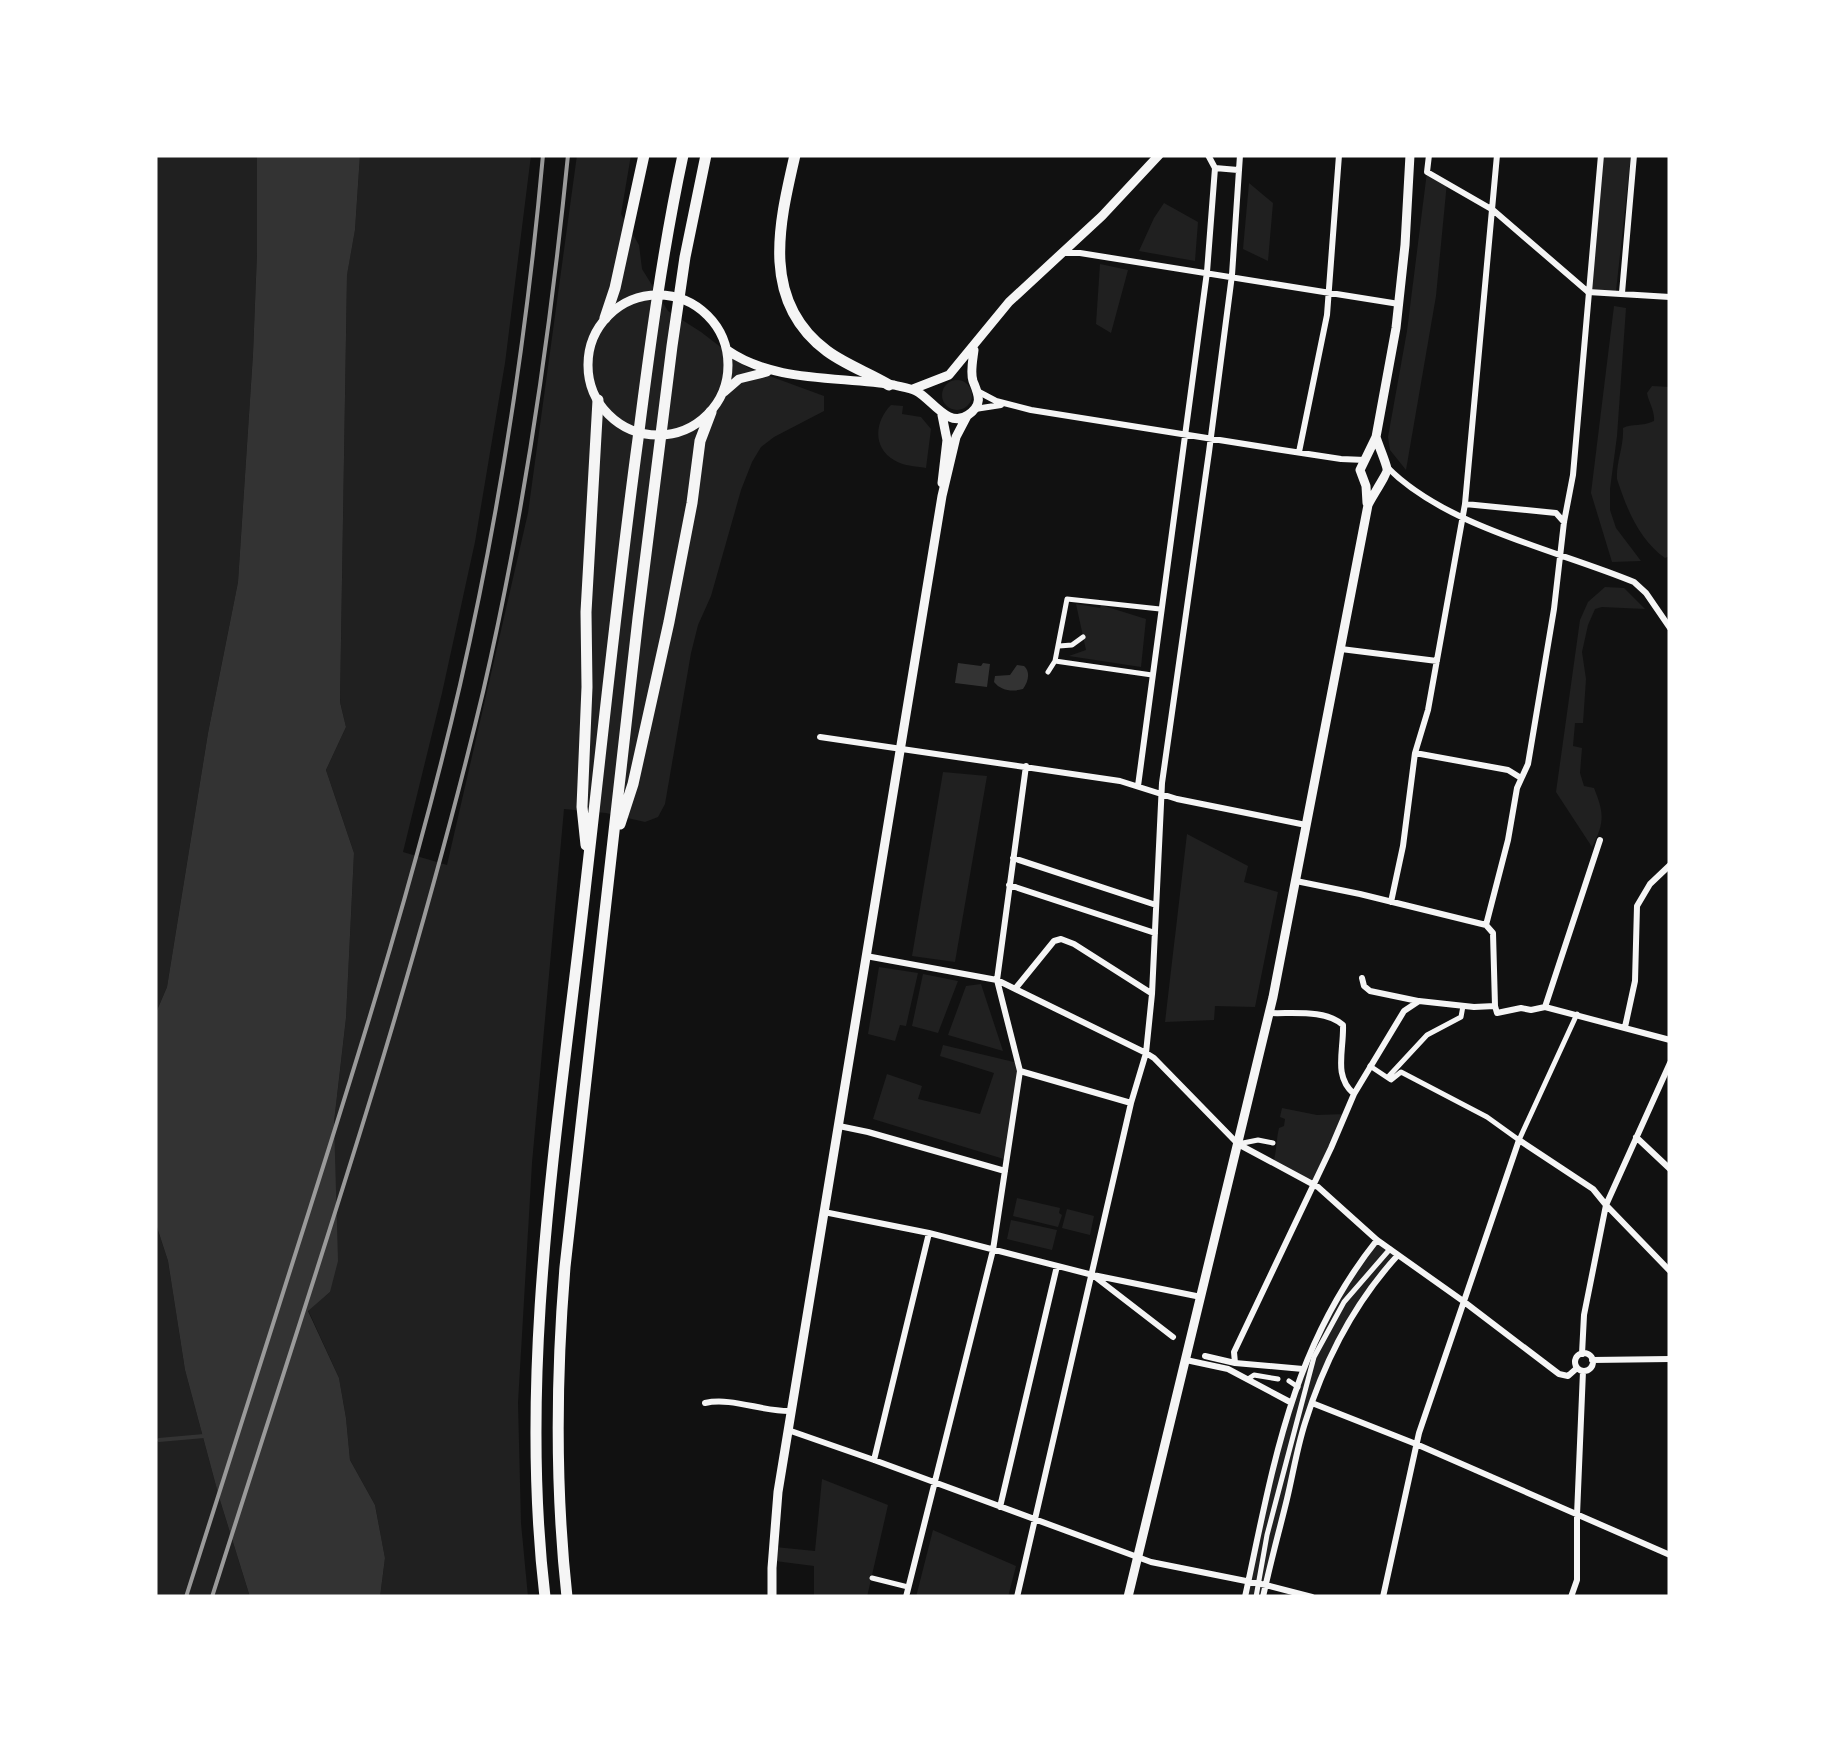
<svg xmlns="http://www.w3.org/2000/svg" width="1825" height="1752" viewBox="0 0 1825 1752" font-family="Bitter,serif">
<rect width="100%" height="100%" fill="#111"/>
<!-- green -->
<path fill="#202020" d="M155,155H257V253L253,354L238,582L208,733L167,987L155,1015Z
M360,155H531L505,363L475,542L442,693L403,852L447,865L528,513L577,155H631L621,214L639,245L642,269L668,311L701,332L748,368L824,396V411L774,437L761,447L752,462L741,490L711,596L698,625L691,653L665,804L658,817L645,822L606,813L564,809L532,1163L518,1403L521,1523L528,1597H380L385,1558L375,1505L350,1460L346,1418L339,1378L308,1310L330,1292L334,1122L346,1018L354,853L326,770L346,727L340,702L347,274L355,230Z
M1602,155H1631L1616,291L1591,290Z
M1427,172L1447,182L1436,296L1406,470L1390,450L1388,437L1407,331Z
M1249,183L1273,203L1268,261L1243,249Z
M1164,203L1198,222L1195,261L1139,251L1154,218Z
M1100,264L1128,270L1111,333L1096,324Z
M1614,306L1626,308L1617,436L1610,489V510L1616,528L1641,561L1612,562L1591,493Z
M942 395a15 15 0 1 1 30 0a15 15 0 1 1-30 0Z
M1652,386L1670,387V556L1665,558C1639,540 1626,507 1617,479C1616,462 1624,446 1623,428C1632,423 1642,427 1654,421C1655,411 1649,403 1647,393Z
M891,405L903,406L902,414L921,417L931,429L926,468C915,466 903,466 894,460C872,447 875,421 891,405Z
M1605,587L1624,588L1645,609L1602,607L1595,609L1588,625L1582,652L1586,679L1583,723H1575L1573,746L1582,748L1580,773L1584,786L1594,788C1604,813 1605,822 1592,847L1556,792L1580,620L1588,602Z
M1076,604L1100,608L1101,605L1146,619L1141,667L1069,656L1086,650Z
M943,772L987,776L955,962L912,956Z
M1187,834L1248,866L1244,882L1278,892L1255,1007L1215,1006L1214,1020L1165,1022Z
M879,967L918,973L906,1026L900,1025L895,1041L868,1034Z
M923,974L958,981L938,1033L912,1026Z
M981,984L1003,1051L948,1035L966,986Z
M943,1045L1018,1063L1007,1160L873,1119L887,1074L922,1086L918,1099L980,1114L994,1073L940,1056Z
M1282,1108L1317,1115L1346,1114L1313,1186L1273,1163C1277,1151 1276,1140 1279,1128L1284,1126L1285,1119L1280,1117Z
M1017,1198L1060,1208L1059,1213L1062,1215L1058,1227L1013,1216Z
M1067,1209L1094,1216L1090,1235L1062,1228Z
M1011,1220L1057,1230L1052,1250L1007,1239Z
M155,1221L168,1261L185,1370L219,1497L250,1597H155Z
M1377,1240L1398,1255C1312,1348 1292,1477 1263,1597H1245L1266,1490L1318,1333Z
M822,1479L888,1505L867,1597H814V1566L775,1561V1547L815,1551Z
M933,1530L1016,1566L1008,1597H916Z"/>
<!-- water -->
<path fill="#333" d="M257,155H360L355,230L347,275L340,702L346,727L326,770L354,853L346,1018L334,1122L338,1261L330,1292L308,1311L339,1378L346,1418L350,1460L375,1505L385,1558L380,1597H250L219,1497L185,1370L168,1261L155,1221V1015L167,987L208,733L238,582L253,354L257,253Z
M958,663L981,666L983,663L990,664L987,687L955,683Z
M1017,665L1024,666C1031,672 1028,682 1023,689C1013,692 1001,691 994,682L995,676L1010,675Z"/>
<g fill="none" stroke-linecap="round" stroke-linejoin="round">
<!-- stream -->
<path stroke="#333" stroke-width="4" d="M159,1440L204,1436"/>
<!-- pedestrian -->
<path stroke="#f5f5f5" stroke-width="5" d="M1059,646L1072,645L1083,637
M1048,672L1055,661
M1152,675L1055,661L1067,599L1160,609
M1370,1066L1391,1080L1401,1072L1487,1117L1519,1140L1577,1014
M1388,1077L1427,1035L1461,1017L1463,1006
M1238,1144L1258,1140L1273,1143
M1248,1379L1254,1375L1278,1379
M1289,1381L1298,1387
M872,1578L908,1587
M1256,1597L1267,1535L1314,1357L1344,1302L1390,1249"/>
<!-- minor -->
<path stroke="#f5f5f5" stroke-width="6" d="M1429,155L1427,172L1493,210L1587,291
M1215,168L1238,170
M1065,253H1080L1399,304
M1588,292L1670,297
M1622,293L1634,155
M979,392L996,401L1031,410L1282,450L1341,459L1365,460
M975,409L1001,405
M1299,452L1327,315L1339,155
M1387,467C1446,527 1557,550 1634,582L1646,593L1670,628
M1465,504L1556,513L1564,522
M1341,649L1437,661
M820,737L1120,781L1177,799L1306,825
M1415,753L1508,770L1521,778
M1138,786L1207,272L1215,168L1208,155
M1013,858L1156,905
M1296,881L1360,894L1486,925
M1009,885L1155,933
M1391,902L1403,846L1415,753L1428,710L1465,504L1497,155
M866,956L997,980L1146,1053L1154,1058L1238,1144L1318,1187L1377,1240L1463,1301L1559,1374L1568,1376L1577,1368
M1362,978L1364,986L1370,991L1418,1001
M1015,989L1054,941L1061,939L1074,944L1151,993
M1495,1006L1493,933L1486,925L1508,840L1517,788L1528,764L1554,609L1564,522L1573,475L1601,155
M1495,1006L1497,1013L1521,1008L1531,1010L1545,1007L1670,1040
M1545,1007L1600,840
M1269,1013C1292,1014 1325,1009 1343,1025C1344,1051 1333,1076 1354,1094
M1625,1027L1635,981L1637,906L1650,884L1670,865
M1020,1071L1131,1103
M839,1126L868,1132L1005,1171
M1636,1137L1670,1169
M824,1212L929,1233L1093,1275L1201,1297
M1094,1276L1173,1337
M1575 1362a9 9 0 1 1 18 0a9 9 0 1 1-18 0Z
M1582,1354L1584,1315L1606,1205L1670,1063
M1205,1356L1235,1363L1303,1369
M1186,1360L1228,1369L1290,1402
M1592,1360L1670,1359
M1235,1363L1234,1352L1331,1148L1354,1094L1404,1011L1419,1001L1474,1007L1495,1006
M705,1403C732,1397 763,1412 791,1411
M1312,1403L1416,1444L1670,1555
M788,1430L874,1460L1151,1562L1266,1585L1312,1597
M874,1460L929,1233
M1000,1507L1057,1266
M906,1597L993,1250L1020,1071L997,980L1026,766
M1017,1597L1131,1103L1146,1053L1152,994L1162,783L1209,452L1232,275L1240,155
M1245,1597C1273,1467 1291,1348 1377,1240
M1263,1597C1270,1564 1279,1532 1287,1499C1293,1474 1297,1448 1305,1423C1324,1362 1354,1303 1398,1255
M1383,1597L1419,1433L1519,1140L1593,1189L1606,1205L1670,1271
M1571,1597L1577,1580V1515L1583,1371"/>
<!-- secondary -->
<path stroke="#f5f5f5" stroke-width="9" d="M588 365a70 70 0 1 1 140 0a70 70 0 1 1-140 0Z
M727,350C774,383 839,376 894,385C902,387 910,388 916,391C932,399 948,429 968,415C984,404 978,394 973,381C970,372 973,359 974,350
M913,389L949,375L1009,302L1102,216L1159,155
M724,392L739,379L767,372
M942,483L947,440L942,415
M1367,503L1366,486L1360,470L1376,437L1396,328L1405,245L1410,155
M772,1597V1568L778,1492L942,496L956,437L967,416
M1128,1597L1273,997L1368,505C1371,498 1388,473 1387,469C1387,465 1378,444 1376,437"/>
<!-- motorway -->
<path stroke="#f5f5f5" stroke-width="11" d="M795,155C779,224 760,301 827,351C846,365 869,373 889,385
M605,318L615,288L644,155
M620,824L633,784L669,622L692,503L700,441L711,412
M586,845L582,807L587,687L586,612L598,400
M545,1597C517,1361 560,1117 586,882C603,734 618,586 638,439C650,344 663,248 683,155
M567,1597C555,1487 556,1377 565,1267L638,618L672,346L685,257L706,155"/>
<!-- rail -->
<path stroke="#9a9a9a" stroke-width="4" d="M186,1597C227,1467 269,1338 310,1208C365,1035 419,862 460,685C500,510 527,333 543,155
M212,1597C307,1297 410,998 483,692C524,515 550,336 568,155"/>
</g>
<!-- border -->
<rect width="1825" height="1752" fill="none" stroke="#ffffff" stroke-width="315"/>
</svg>
